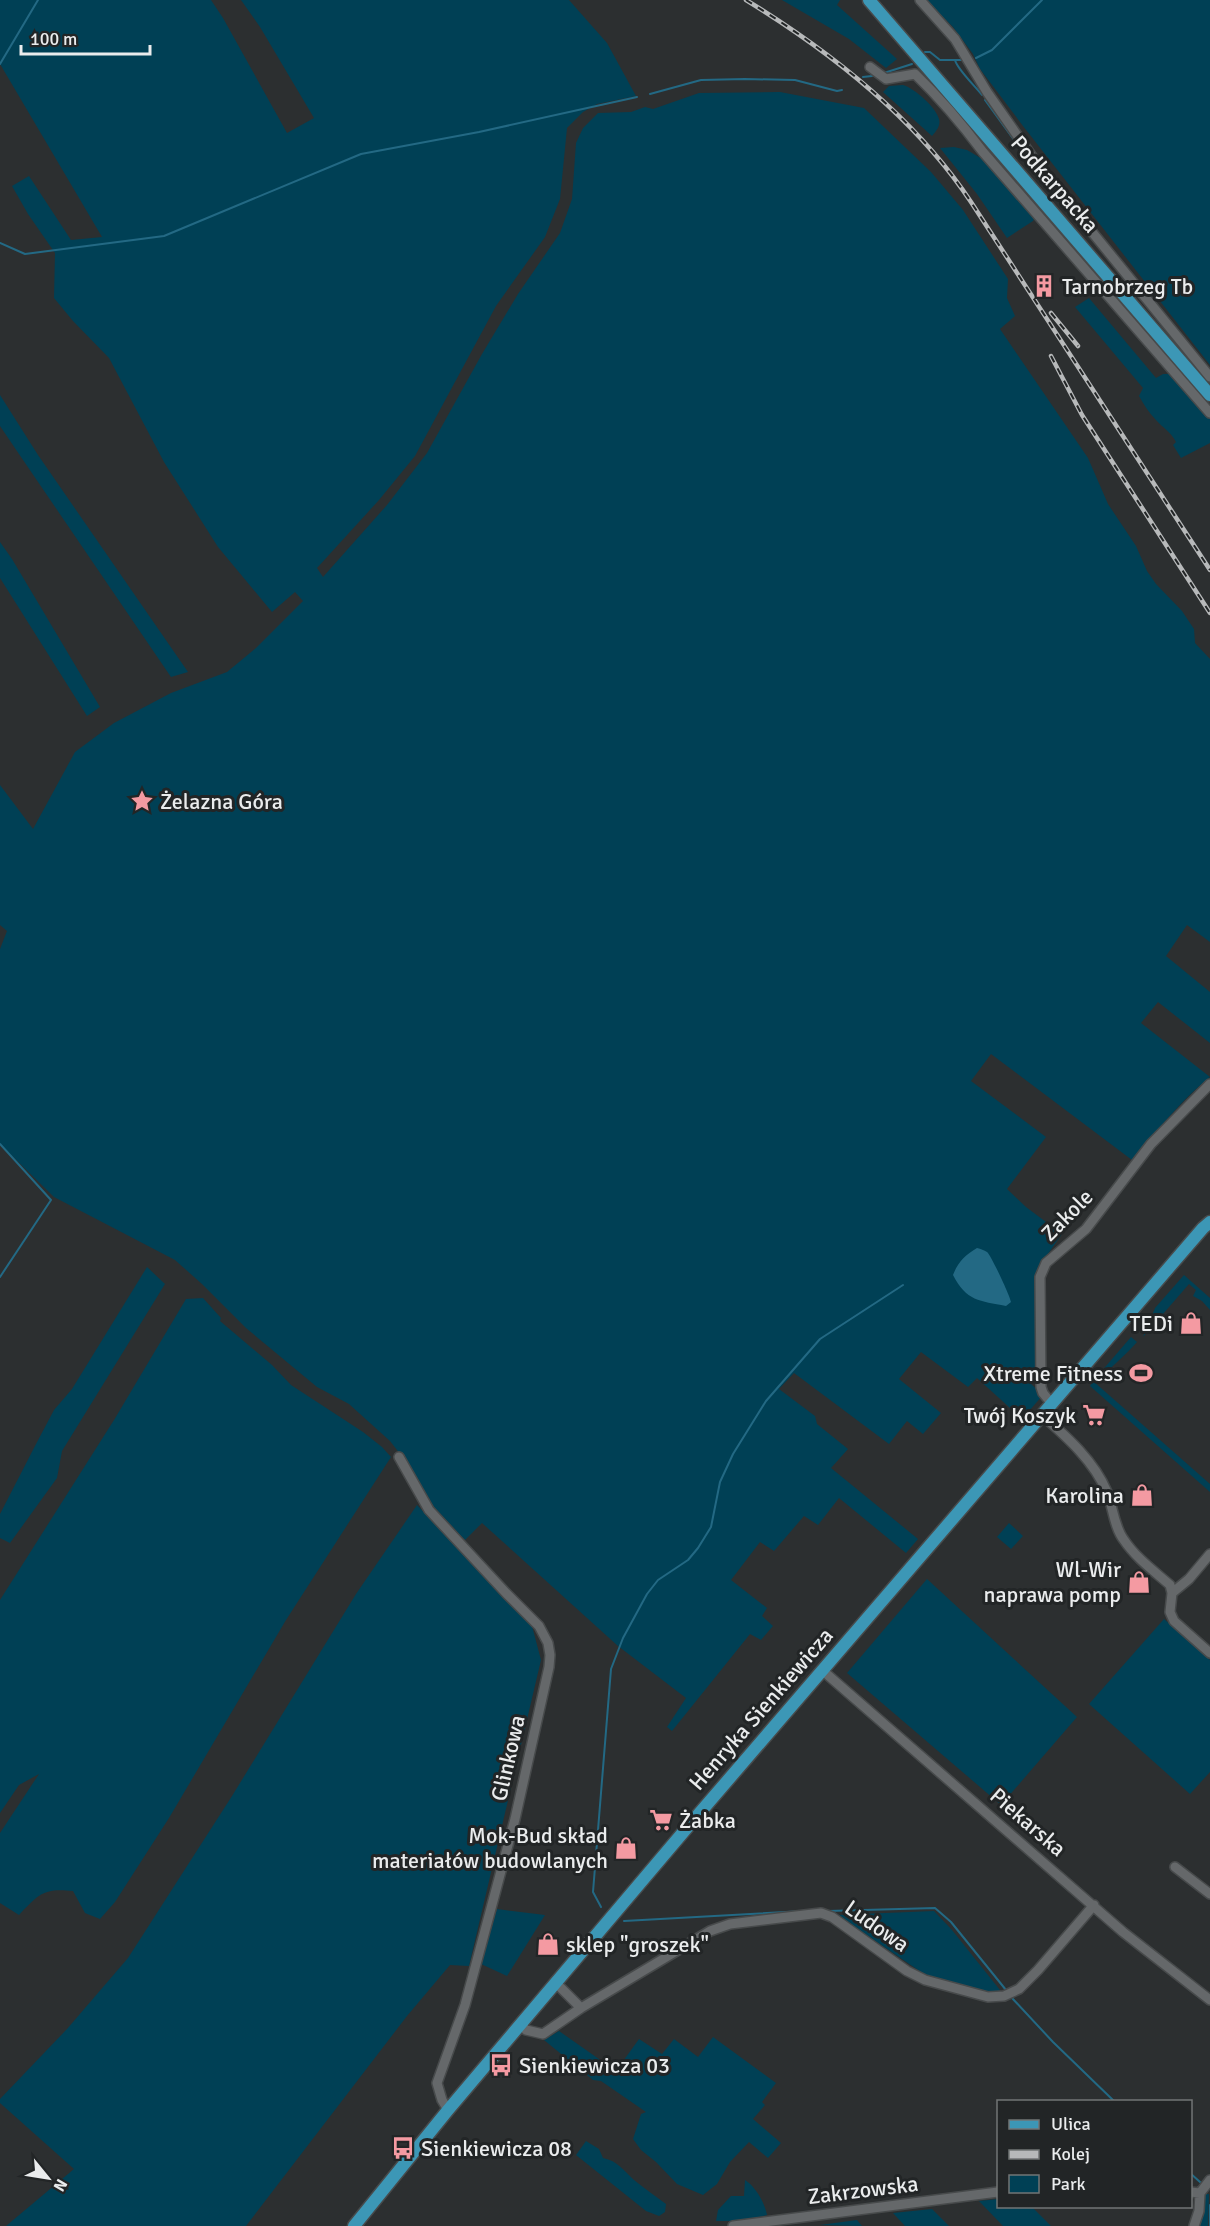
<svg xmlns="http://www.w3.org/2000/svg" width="1210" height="2226" viewBox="0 0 1210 2226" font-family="Signika,sans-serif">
<rect width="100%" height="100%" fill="#2c2f30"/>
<!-- green -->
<path fill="#004055" d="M0,0H211L223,18L287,133L314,118L260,27L241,0H569L607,43L636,96L597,104L583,112L567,128L560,199L545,237L496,306L415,456L379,500L317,568L323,577L387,505L427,453L482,354L518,294L560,233L572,199L576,143L583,128L598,113L631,112L645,107L653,109L699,93L780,92L864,108L931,172L963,210L1008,279L1007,298L1015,316L1000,329L1088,458L1108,504L1136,546L1147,571L1156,584L1182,611L1194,629L1195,643L1210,659V942L1187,925L1166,956L1210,992V1043L1158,1002L1141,1023L1210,1077C1180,1101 1157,1131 1132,1160L991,1054L971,1081L1046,1137L1007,1189L1026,1207L1062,1234L1038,1268L1036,1277L1037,1372L1030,1377L1019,1373L1043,1395L1022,1419L977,1378L968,1387L921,1352L899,1379L941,1413L923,1434L907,1421L889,1444L794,1373L779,1389L815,1416L817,1424L848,1449L831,1468L918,1539L906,1553L839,1498L818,1525L804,1516L774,1551L760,1542L731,1580L767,1608L762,1616L773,1626L761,1640L750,1634L672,1731L667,1727L686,1698L618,1646L482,1523L465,1540L434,1507L411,1468L390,1441L349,1404L317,1387L246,1328L202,1284L175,1260L54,1197L0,1144V949L7,931L0,925V785L33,829L75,752L114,723L171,693L227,672L256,648L303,601L295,592L272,612L218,547L164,462L109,358L73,321L54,298L55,253L28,214L12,186L29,176L71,240L102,237L0,64Z
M782,0H840L837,5L897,59L886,68L849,39Z
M926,0H1210V365L1023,126L980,69L973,54L953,27Z
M903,85C914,88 936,107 939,119C941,126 936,131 932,136L883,92L889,86Z
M954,147L967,150L984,160L1034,219L1033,221L1007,238L977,194L940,148Z
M1089,298L1156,378L1163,374H1170L1210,419V443L1181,458L1173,445L1176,442C1171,432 1163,428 1156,420C1149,413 1144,405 1139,396L1143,388L1075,307Z
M0,395L38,455L188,672L171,677L21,457L0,426Z
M0,542L12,559L100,707L87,716L0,578Z
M147,1267L165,1284L62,1451L57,1478L10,1543L0,1538V1514L36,1444L54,1410L72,1389Z
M1184,1275L1210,1298V1310L1202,1301L1193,1296L1196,1290L1189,1284L1143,1337L1155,1308Z
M203,1298L221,1318L220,1321L272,1365L291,1385L363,1432L382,1447L391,1457L286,1620L169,1818L115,1902L100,1919L85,1913L73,1891C43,1888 39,1894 19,1915L0,1903V1833L39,1774L19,1785L0,1813V1600L114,1420L186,1299Z
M1131,1337L1137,1342C1127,1354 1115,1363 1104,1375L1100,1373Z
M1093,1381L1210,1484V1492L1090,1386Z
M417,1505L532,1626L541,1660L469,1966L450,1965L407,2016L246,2226H6L74,2169L0,2103V2099L67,2029L128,1958L232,1796L356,1594Z
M1009,1523L1023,1536L1011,1549L997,1537Z
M927,1579L1077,1717L1001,1805L847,1673Z
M1164,1619L1210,1660V1772L1190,1794L1089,1704Z
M497,1909L545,1915L507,1976L481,1964Z
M934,1911L952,1930L1000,1990L998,1993H987L924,1974L837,1915Z
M559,2031L616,2071L639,2039L662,2054L674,2039L698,2057L713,2037L776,2083L762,2102L765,2105L753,2119L781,2143L768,2158L749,2142L730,2162L717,2184L703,2195L677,2184L656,2162L641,2150L633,2139L641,2114L646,2112L601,2081L593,2080L544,2040Z
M586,2141L599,2149L603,2158C618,2161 623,2170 634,2180C644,2188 655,2196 666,2204L665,2212L659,2216L646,2211L576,2155Z
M745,2180C755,2186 765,2203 767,2215L743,2221H716L718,2210L731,2196H744Z
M1205,2194H1209L1208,2226H1197Z
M998,2199V2206L1032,2207L1051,2226H1003L979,2201Z
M932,2209L949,2226H905L893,2213Z
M857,2220L862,2226L820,2225Z"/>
<!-- water -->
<path fill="#236984" d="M977,1248C981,1249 984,1250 987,1252C991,1255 1010,1296 1011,1302L1006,1306C980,1301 966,1301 953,1275C958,1262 965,1255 977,1248Z"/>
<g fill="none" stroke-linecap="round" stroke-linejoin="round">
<!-- stream -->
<path stroke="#236984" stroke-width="2" d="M925,52H930L940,60H963
M976,58L992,50L1042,0
M955,60C957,69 975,86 982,95
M0,64L38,0
M884,73L912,64
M863,77L872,76
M650,94L701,80L745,79L795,80L837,91L842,90
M985,100L1039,174L1104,253
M0,243L25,254L164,236L361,154L479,132L637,97
M1162,325L1196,367
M0,1144L51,1200L0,1277
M601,1907L593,1892L611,1669L623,1638L647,1594L658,1580L688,1560L698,1548L711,1527L720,1482L733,1454L766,1401L820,1339L903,1285
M828,1911L935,1908L951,1922L1006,1990
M624,1921L804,1911
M1012,1998L1053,2042L1115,2102
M1190,2173L1200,2182
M1210,2226V2205"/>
<!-- minor casing -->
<g stroke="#474a4b" stroke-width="12">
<path id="minor" d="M920,0L955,39L987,92L1040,168L1210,377
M870,67L886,79L915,74C940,98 962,124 983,152L1210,413
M1052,1404L1043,1393L1041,1387L1040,1277L1046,1263L1086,1229L1151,1144L1210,1084
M1042,1415C1067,1437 1094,1461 1107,1492C1113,1507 1114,1527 1124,1540C1136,1558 1154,1571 1170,1585L1172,1593
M399,1457L429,1510L506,1593L539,1626L548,1643L550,1655L549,1667L515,1819L465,2005L437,2083L442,2100L448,2110
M1210,1554L1189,1579L1172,1593L1170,1612L1174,1621L1210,1653
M822,1670L1123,1932L1210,2000
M1175,1867L1210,1894
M555,1982L581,2008L710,1931L730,1924L821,1913L832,1917L907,1971L925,1980L988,1997L1004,1996L1019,1989L1038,1970L1094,1905
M520,2024L526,2030L543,2034L581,2008
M1190,2192L1200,2193L1210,2180
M733,2226L998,2192
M1194,2226L1199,2211L1200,2193"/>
</g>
<!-- major casing -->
<g stroke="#474a4b" stroke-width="15">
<path id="major" d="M869,0L1210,395
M354,2226L448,2110L691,1823L1203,1228L1210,1222"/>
</g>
<!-- minor -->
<use href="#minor" stroke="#65686a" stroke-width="9"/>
<!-- major -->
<use href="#major" stroke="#3c97b6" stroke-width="12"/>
<!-- rail casing -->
<g stroke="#b7b9ba" stroke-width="4.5">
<path id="rail" d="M746,0C831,52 915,117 971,202L1210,570
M1051,313L1078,346
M1051,356L1082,415L1210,613"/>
</g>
<!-- rail -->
<use href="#rail" stroke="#222526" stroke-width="2" stroke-dasharray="7" stroke-linecap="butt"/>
</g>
<!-- icons -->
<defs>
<g id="building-bare" transform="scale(1.8)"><path d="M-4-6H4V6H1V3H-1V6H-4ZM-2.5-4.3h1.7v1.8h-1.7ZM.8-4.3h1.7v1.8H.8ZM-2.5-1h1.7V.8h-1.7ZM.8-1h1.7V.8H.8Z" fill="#f49aa2" stroke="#222526" stroke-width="2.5" paint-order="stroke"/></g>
<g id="sight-bare" transform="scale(1.8)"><path d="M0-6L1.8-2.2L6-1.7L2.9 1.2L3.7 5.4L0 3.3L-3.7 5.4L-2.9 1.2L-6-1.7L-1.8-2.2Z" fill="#f49aa2" stroke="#222526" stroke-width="2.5" paint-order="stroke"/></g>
<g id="shop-bare" transform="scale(1.8)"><path d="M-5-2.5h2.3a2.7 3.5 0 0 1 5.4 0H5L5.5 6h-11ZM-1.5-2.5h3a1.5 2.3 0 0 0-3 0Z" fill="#f49aa2" stroke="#222526" stroke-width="2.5" paint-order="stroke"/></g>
<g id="stadium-bare" transform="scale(1.8)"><path d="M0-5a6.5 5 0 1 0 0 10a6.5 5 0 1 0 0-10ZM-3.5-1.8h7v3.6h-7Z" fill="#f49aa2" stroke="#222526" stroke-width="2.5" paint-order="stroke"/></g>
<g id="supermarket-bare" transform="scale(1.8)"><path d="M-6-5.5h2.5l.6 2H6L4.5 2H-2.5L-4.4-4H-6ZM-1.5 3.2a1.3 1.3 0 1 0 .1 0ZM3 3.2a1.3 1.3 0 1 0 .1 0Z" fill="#f49aa2" stroke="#222526" stroke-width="2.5" paint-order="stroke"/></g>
<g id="bus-bare" transform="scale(1.8)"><path d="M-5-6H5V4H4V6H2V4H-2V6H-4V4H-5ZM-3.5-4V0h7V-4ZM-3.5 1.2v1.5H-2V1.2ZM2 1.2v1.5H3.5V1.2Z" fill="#f49aa2" stroke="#222526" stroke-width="2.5" paint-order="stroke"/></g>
</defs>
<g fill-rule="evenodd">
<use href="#building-bare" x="1044" y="286"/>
<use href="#sight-bare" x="142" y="801"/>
<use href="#shop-bare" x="1191" y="1323"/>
<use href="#stadium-bare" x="1141" y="1373"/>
<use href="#supermarket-bare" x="1094" y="1415"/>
<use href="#shop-bare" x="1142" y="1495"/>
<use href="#shop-bare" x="1139" y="1582"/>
<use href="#supermarket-bare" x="661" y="1820"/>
<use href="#shop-bare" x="626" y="1848"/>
<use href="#shop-bare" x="548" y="1944"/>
<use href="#bus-bare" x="501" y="2065"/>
<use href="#bus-bare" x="403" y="2148"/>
</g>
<g text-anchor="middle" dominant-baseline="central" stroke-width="6" stroke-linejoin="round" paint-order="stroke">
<!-- street labels -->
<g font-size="22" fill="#eaeced" stroke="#222526">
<text transform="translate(1055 184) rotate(49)">Podkarpacka</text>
<text transform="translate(1067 1215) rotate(-45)">Zakole</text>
<text transform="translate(761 1709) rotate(-49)">Henryka Sienkiewicza</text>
<text transform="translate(508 1758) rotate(-77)">Glinkowa</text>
<text transform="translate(1028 1822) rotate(41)">Piekarska</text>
<text transform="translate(877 1926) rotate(35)">Ludowa</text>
<text transform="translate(863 2190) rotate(-7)">Zakrzowska</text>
</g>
<!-- poi labels -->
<g font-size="22" fill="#eaeced" stroke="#222526" text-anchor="start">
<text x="1062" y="286">Tarnobrzeg Tb</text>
<text x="160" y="801">Żelazna Góra</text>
<text x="1173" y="1323" text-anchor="end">TEDi</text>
<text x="1123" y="1373" text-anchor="end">Xtreme Fitness</text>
<text x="1076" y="1415" text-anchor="end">Twój Koszyk</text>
<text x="1124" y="1495" text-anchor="end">Karolina</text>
<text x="1121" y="1569" text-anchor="end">Wl-Wir<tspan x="1121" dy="25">naprawa pomp</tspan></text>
<text x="679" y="1820">Żabka</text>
<text x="608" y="1835" text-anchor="end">Mok-Bud skład<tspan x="608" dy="25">materiałów budowlanych</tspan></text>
<text x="566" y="1944">sklep "groszek"</text>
<text x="519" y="2065">Sienkiewicza 03</text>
<text x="421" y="2148">Sienkiewicza 08</text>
</g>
</g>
<!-- legend -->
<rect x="997" y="2100" width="195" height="108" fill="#222526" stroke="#727576" stroke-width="1.5"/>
<rect x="1009" y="2120" width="30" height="9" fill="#3c97b6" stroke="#727576" stroke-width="1.5"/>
<text x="1051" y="2130" font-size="18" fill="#eaeced">Ulica</text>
<rect x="1009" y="2150" width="30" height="9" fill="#b7b9ba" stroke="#727576" stroke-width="1.5"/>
<text x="1051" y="2160" font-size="18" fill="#eaeced">Kolej</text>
<rect x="1009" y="2175" width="30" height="18" fill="#004055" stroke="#727576" stroke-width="1.5"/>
<text x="1051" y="2190" font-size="18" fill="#eaeced">Park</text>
<!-- north arrow -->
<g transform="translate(48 2178) rotate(120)" stroke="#222526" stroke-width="4.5" paint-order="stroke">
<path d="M0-4.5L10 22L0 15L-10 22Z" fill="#eaeced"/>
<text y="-9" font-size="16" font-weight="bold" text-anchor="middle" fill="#eaeced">N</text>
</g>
<!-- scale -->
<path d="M21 45v9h129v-9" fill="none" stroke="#eaeced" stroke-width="3"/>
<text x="30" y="45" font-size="18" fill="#eaeced" stroke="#222526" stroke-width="4.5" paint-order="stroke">100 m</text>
</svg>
